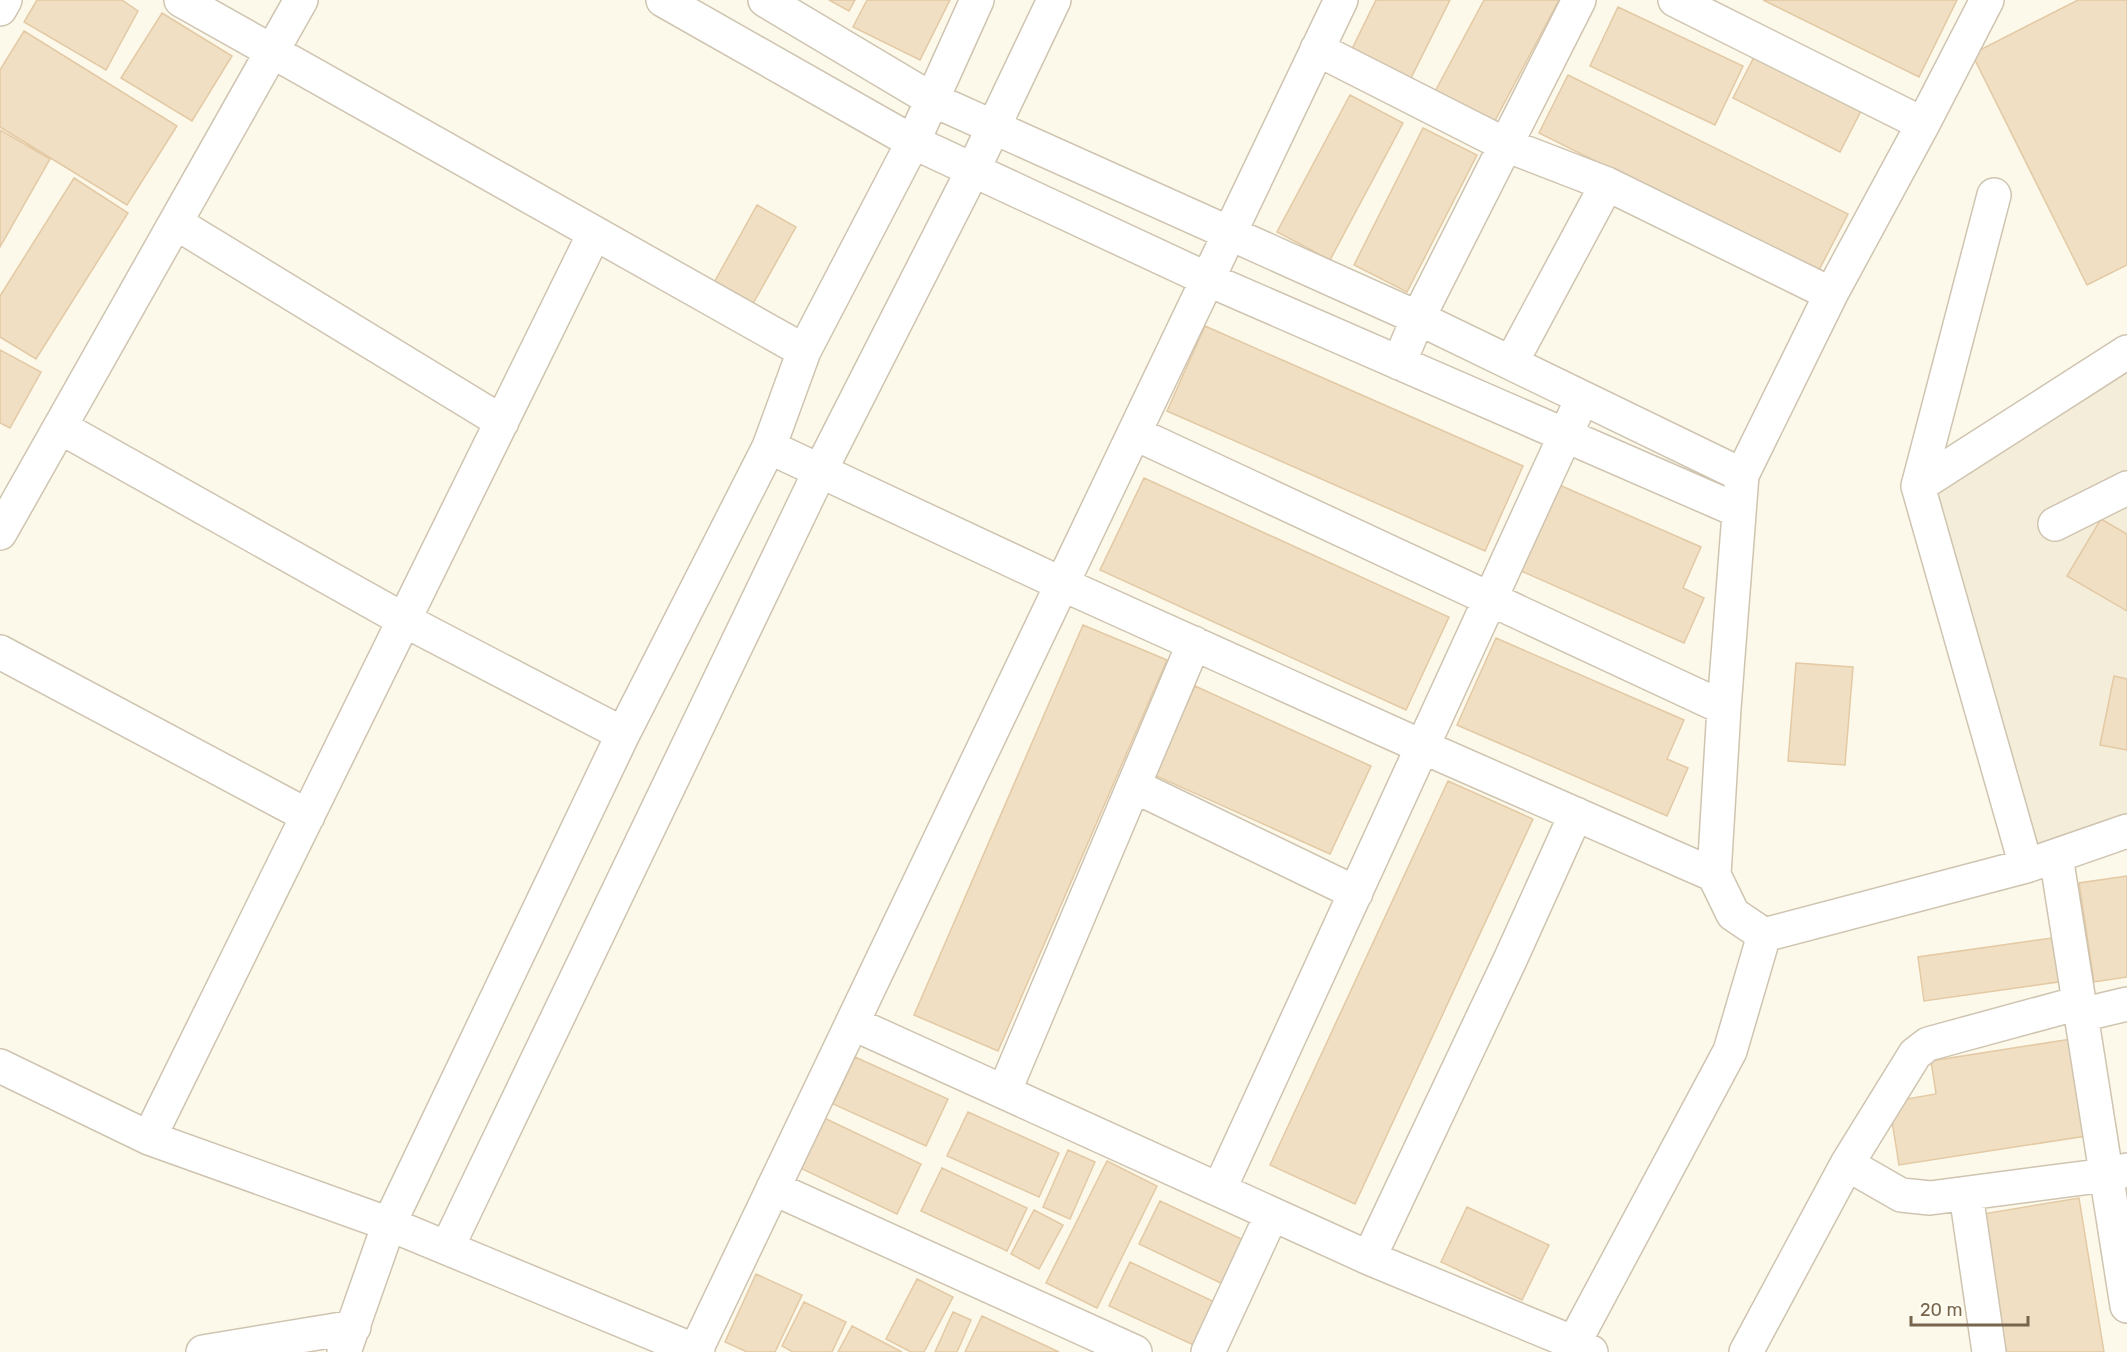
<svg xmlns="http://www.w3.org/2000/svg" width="2127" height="1352" viewBox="0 0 2127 1352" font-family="Rubik,sans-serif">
<rect width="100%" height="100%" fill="#fcf9eb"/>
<!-- residential -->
<path fill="#f4edd9" d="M2127,343V828L2027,865L1919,485Z"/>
<!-- building -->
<path fill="#f1dfc3" stroke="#e3c9a4" stroke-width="1.5" d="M37,0H122L138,11L106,70L24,22Z
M829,0H855L849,11Z
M867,0H950L920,60L853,27Z
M1376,0H1450L1408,84L1349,55Z
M1484,0H1559L1490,130L1431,99Z
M1763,0H1957L1919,77Z
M2078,0H2127V265L2087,285L1972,54Z
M1618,7L1743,66L1715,125L1590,66Z
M162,13L232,56L192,121L121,78Z
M24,31L177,126L127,205L0,127V70Z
M1754,57L1861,111L1840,152L1733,98Z
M1568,75L1848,214L1818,272L1539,133Z
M1350,95L1403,123L1330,260L1277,232Z
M1423,128L1477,155L1407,292L1354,265Z
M0,130L50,159L0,247Z
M74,178L128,213L36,359L0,337V296Z
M757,205L796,227L750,309L711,288Z
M1205,326L1523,466L1485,551L1167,411Z
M0,350L41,372L10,428L0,423Z
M1144,478L1449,617L1406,710L1100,570Z
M1557,484L1701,547L1683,588L1704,598L1684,643L1519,570Z
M2101,519L2127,534V611L2067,576Z
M1083,625L1167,660L998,1051L914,1015Z
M1496,638L1684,720L1667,759L1688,768L1667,816L1457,725Z
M1796,663L1853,667L1845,765L1788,761Z
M2114,676L2127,679V750L2100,745Z
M1195,686L1371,766L1330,854L1154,775Z
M1448,781L1533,819L1355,1204L1270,1165Z
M2127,876V977L2094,982L2079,883Z
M2059,937L2065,981L1924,1001L1918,957Z
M2071,1039L2086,1136L1899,1165L1889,1102L1936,1094L1931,1061Z
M855,1057L948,1099L926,1146L833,1104Z
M968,1112L1059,1153L1039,1197L947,1156Z
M818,1115L921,1164L897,1214L794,1165Z
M1068,1150L1095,1162L1070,1219L1043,1207Z
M1107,1161L1157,1186L1097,1308L1046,1283Z
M942,1168L1027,1208L1007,1251L921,1211Z
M2079,1198L2104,1352H2006L1983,1214Z
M1160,1201L1248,1242L1227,1286L1139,1244Z
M1467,1207L1549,1245L1522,1300L1441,1262Z
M1034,1210L1063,1225L1039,1269L1011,1254Z
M1130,1262L1219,1304L1198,1347L1109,1306Z
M756,1274L802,1295L775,1352H747L725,1342Z
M917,1279L953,1297L924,1352H911L886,1339Z
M804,1302L846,1322L832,1352H793L782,1346Z
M953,1312L971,1320L957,1352H935Z
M982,1316L1059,1352H965Z
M852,1326L902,1352H838Z"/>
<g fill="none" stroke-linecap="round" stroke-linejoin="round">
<!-- minor casing -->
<g stroke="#cfc4b0" stroke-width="36">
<path id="minor" d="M181,0L804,351
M663,0L913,142L1207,279L1739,511
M765,0L931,99L1418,318L1742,475
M1675,0L1923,124
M1987,0L1923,124L1831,294L1742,475L1724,708L1714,875L1733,914L1764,935L2026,866L2127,831
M0,9L5,0
M1317,49L1506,145L1607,184L1831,294
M1994,195L1918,486L2026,866
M176,223L502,422
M1399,363L1418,318L1579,0
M1511,363L1607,184
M60,427L404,620L623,734
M1134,433L1724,708
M769,447L1062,584L1423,747L1714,875
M1918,486L2127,352
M2055,524L2127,488
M0,533L301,0
M0,652L308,816
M1134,786L1356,893
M2056,856L2127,1306
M2081,1015L2127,1004
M852,1023L1369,1258L1574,1343L1591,1352
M0,1066L149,1138L389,1224L698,1352
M1004,1092L1194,643
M149,1138L594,234
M1847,1164L1901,1195L1930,1198L2106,1175L2127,1170
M773,1188L1135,1352
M1219,1190L1575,414
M1966,1194L1989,1352
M447,1248L820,471L973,170L1054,0
M1369,1258L1510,960L1576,814
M203,1352L354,1327
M344,1352L389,1224L623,734L769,447L804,351L913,142L977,0
M695,1352L1341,0
M1208,1352L1272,1214
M1569,1352L1730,1051L1764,935
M1746,1352L1847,1164L1915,1054L1928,1044L2079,1003"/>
</g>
<!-- minor -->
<use href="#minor" stroke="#fff" stroke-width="33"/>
</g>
<!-- scale -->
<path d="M1911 1316v9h117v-9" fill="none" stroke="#77654e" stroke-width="3"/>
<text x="1920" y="1316" font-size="18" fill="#77654e" stroke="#fffcf1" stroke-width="4.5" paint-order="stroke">20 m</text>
</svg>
